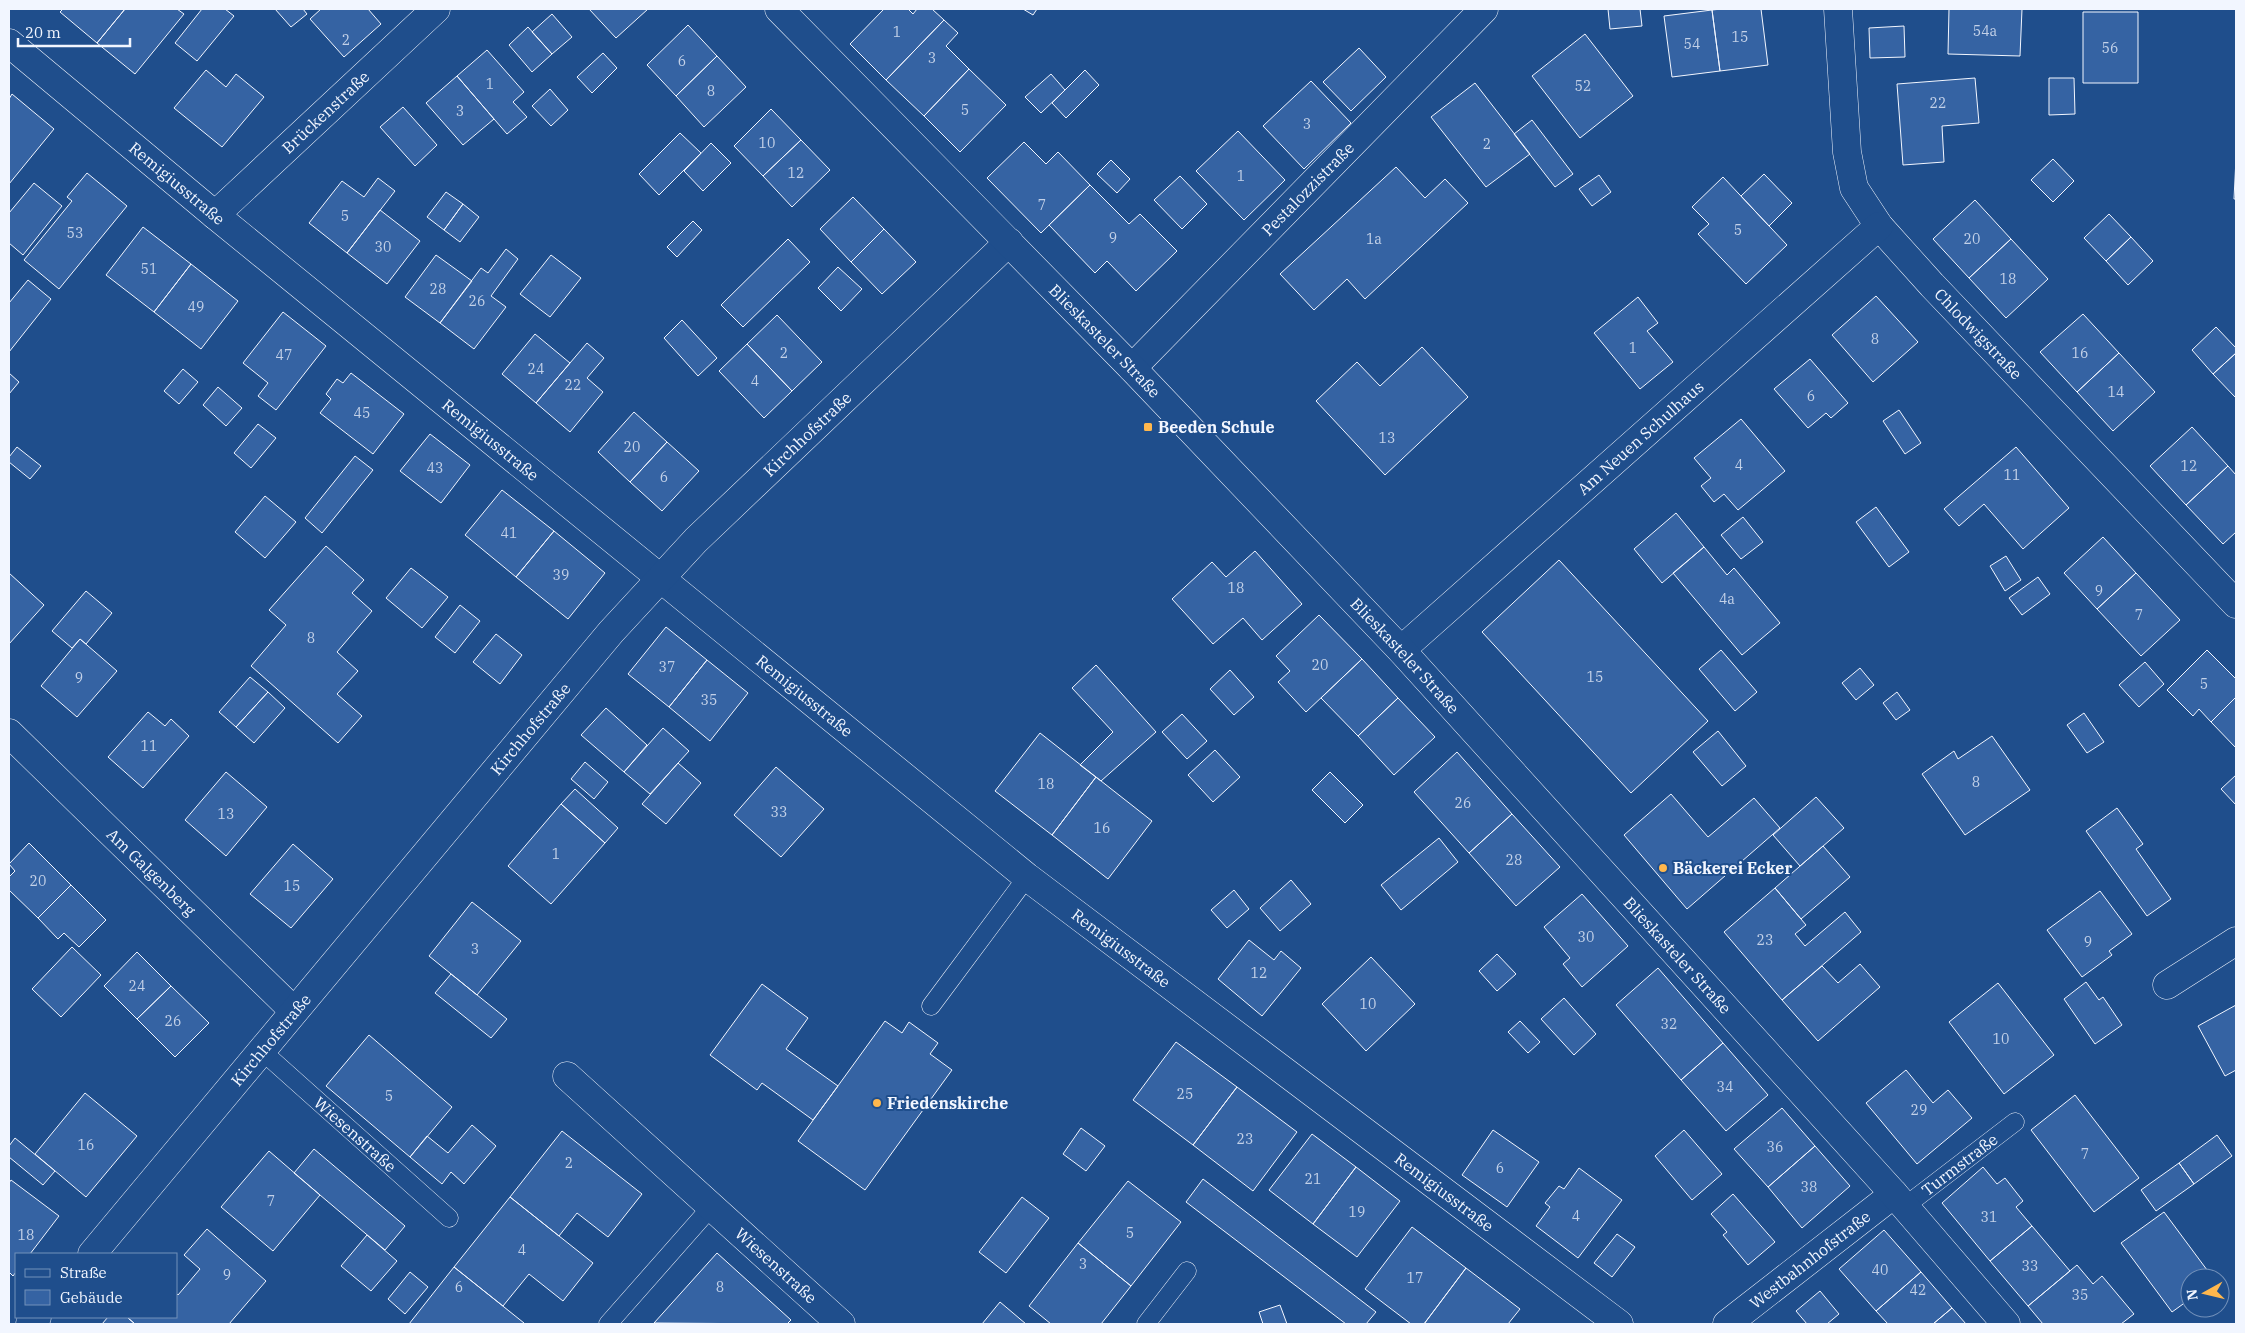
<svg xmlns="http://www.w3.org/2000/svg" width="2245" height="1333" viewBox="0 0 2245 1333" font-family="'IBM Plex Serif',serif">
<rect width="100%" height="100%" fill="#1f4e8c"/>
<!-- building -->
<path fill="#3563a3" stroke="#f2f6ff" d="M63,9H125L97,43L60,12Z
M125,9H177L184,14L135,74L97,43Z
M202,9H225L234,16L197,61L175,43Z
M275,9H303L307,14L291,27Z
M321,9H368L381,24L344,57L310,19Z
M589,9H648L616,38Z
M884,9H908L913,14L917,9H932L944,20L886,80L850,44Z
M1023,9H1037L1033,15Z
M1608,9H1640L1642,26L1610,29Z
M1722,9H1761L1768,65L1720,71L1712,10Z
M1949,9H2022L2020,56L1948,54Z
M1712,10L1720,71L1672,77L1664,16Z
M2083,12H2138V83H2083Z
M552,14L572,37L552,54L532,32Z
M944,20L958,33L946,46L969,69L924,116L886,80Z
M688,25L717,56L676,96L647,65Z
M1904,26L1905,57L1870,58L1869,28Z
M528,27L552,54L532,72L509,45Z
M1585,34L1633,96L1580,138L1532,76Z
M1359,48L1386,77L1351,111L1323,82Z
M487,50L524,92L513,102L527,117L507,134L457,76Z
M603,53L617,68L592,93L577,77Z
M717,56L746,87L704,127L676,96Z
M969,69L1006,105L960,152L924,116Z
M206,70L226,87L236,74L264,97L222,147L174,108Z
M1085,70L1099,85L1066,118L1052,103Z
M1051,74L1065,90L1041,113L1025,97Z
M457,76L494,119L463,145L426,103Z
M1975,78L1979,123L1942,126L1944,162L1903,165L1897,84Z
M2049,78H2074L2075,114L2049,115Z
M1311,81L1351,123L1304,169L1263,126Z
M1475,83L1530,154L1486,187L1431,117Z
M550,89L568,110L551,126L532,106Z
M12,94L54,129L9,184V99Z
M403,107L437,145L415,166L380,127Z
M771,109L801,140L763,176L734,146Z
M1532,120L1573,174L1555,187L1514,134Z
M1238,131L1285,180L1244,220L1196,171Z
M680,133L701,153L659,195L639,174Z
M801,140L830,170L792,207L763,176Z
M1024,142L1046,164L1058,152L1090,185L1041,233L987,178Z
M711,143L731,163L703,191L684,171Z
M2236,158V199H2234Z
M2053,159L2074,181L2053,202L2031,180Z
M1111,160L1130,179L1117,193L1097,174Z
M1396,167L1425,198L1445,179L1468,203L1365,299L1347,279L1314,310L1280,274Z
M87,173L127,206L59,289L24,260L72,201L67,197Z
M1764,174L1792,203L1769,226L1741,196Z
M1599,175L1611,192L1592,206L1579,189Z
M1180,176L1207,204L1182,229L1154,200Z
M1723,177L1787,245L1746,284L1698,234L1709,224L1692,207Z
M378,178L395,191L347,253L309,223L342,181L364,197Z
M34,183L62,206L23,255L9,243V213Z
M1090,185L1129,224L1140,214L1177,251L1136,291L1107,261L1095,273L1049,225Z
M446,192L463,204L444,230L427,217Z
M853,197L884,229L851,262L820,229Z
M1975,200L2011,239L1969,278L1933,239Z
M463,204L479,217L460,242L444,230Z
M380,210L420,241L387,284L347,253Z
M2109,214L2131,237L2106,261L2084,238Z
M693,221L702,230L677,257L667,247Z
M143,227L191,264L154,312L106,275Z
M884,229L916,262L882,294L851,262Z
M2131,237L2153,261L2128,285L2106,261Z
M788,239L810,262L743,327L721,305Z
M2011,239L2048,279L2006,318L1969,278Z
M506,249L518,259L491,296L506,307L474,349L440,323L481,268L488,273Z
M436,255L472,281L440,323L405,297Z
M551,255L581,278L550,317L520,294Z
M191,264L238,301L201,349L154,312Z
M838,267L862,289L841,311L818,288Z
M28,280L51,299L9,352V303Z
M1876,296L1918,342L1873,382L1832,335Z
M1638,297L1658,323L1647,331L1673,362L1640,389L1594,333Z
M283,312L326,346L276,410L258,396L268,383L243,363Z
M2083,314L2119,353L2077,392L2040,352Z
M777,315L822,362L792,391L747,344Z
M682,320L717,358L698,376L664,338Z
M2216,327L2236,348V353L2213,374L2192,350Z
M535,334L570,363L536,403L502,374Z
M587,343L604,358L587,378L603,392L570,432L536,403Z
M747,344L792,391L764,418L719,371Z
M1422,347L1468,397L1385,475L1316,401L1357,362L1380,386Z
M2119,353L2155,392L2113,431L2077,392Z
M2236,353V396L2235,397L2213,374Z
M1810,359L1848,403L1831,418L1826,413L1808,428L1774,389Z
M183,369L198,382L179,404L164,391Z
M9,373L19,382L9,394Z
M351,373L404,414L373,454L320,413L331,399L326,394L337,379L343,383Z
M218,387L242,408L226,426L203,405Z
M1899,410L1921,443L1905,454L1883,421Z
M634,412L667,442L630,482L598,452Z
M1741,419L1785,471L1738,510L1724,494L1714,502L1701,486L1711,478L1694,458Z
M258,424L276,438L251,468L234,453Z
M2192,427L2228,466L2186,505L2150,466Z
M430,434L470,465L441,503L400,471Z
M667,442L699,471L662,511L630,482Z
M17,447L41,466L30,479L9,462V457Z
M2016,447L2069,508L2023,549L1984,504L1959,526L1944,509Z
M355,456L373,470L322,533L305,518Z
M2228,466L2236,475V532L2223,544L2186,505Z
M502,490L554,531L516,577L465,535Z
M265,496L296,522L265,558L235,532Z
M1876,507L1909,552L1889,567L1856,522Z
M1676,513L1704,547L1662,583L1634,549Z
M1743,517L1763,542L1741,559L1721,535Z
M554,531L605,573L568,619L516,577Z
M2103,537L2136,573L2097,609L2064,573Z
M326,546L364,580L352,593L372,611L337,652L358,671L337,694L362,716L338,743L251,666L286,625L269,610Z
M1704,547L1727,575L1734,568L1780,623L1742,655L1673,573Z
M1255,551L1302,604L1262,640L1243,618L1213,644L1172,599L1212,562L1226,577Z
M2006,556L2021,580L2005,591L1990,566Z
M1559,560L1708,721L1631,793L1482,632Z
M411,568L448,597L422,628L386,598Z
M9,573L44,605L9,644Z
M2136,573L2180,620L2141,656L2097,609Z
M2038,577L2050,594L2022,615L2009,598Z
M86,591L112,613L86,644L80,639L72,648L52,631Z
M460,605L480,621L455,653L435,637Z
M1319,615L1362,659L1306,712L1278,682L1290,671L1276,656Z
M666,627L707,660L669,707L628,674Z
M496,634L522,655L500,684L473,662Z
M80,639L117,671L77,717L41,686Z
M1721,650L1757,692L1735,711L1699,669Z
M2207,650L2236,679V697L2211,722L2199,709L2193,716L2167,690Z
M1362,659L1398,698L1358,736L1321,698Z
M707,660L748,693L710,741L669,707Z
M2145,662L2164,684L2139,707L2119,685Z
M1096,665L1156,732L1101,781L1080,765L1113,732L1072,688Z
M1860,668L1874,685L1856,700L1842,683Z
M1230,670L1254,697L1234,715L1210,689Z
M250,677L268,692L236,727L219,712Z
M268,692L285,708L254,743L236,727Z
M1897,692L1910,710L1896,720L1883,703Z
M2236,697V748L2211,722Z
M1398,698L1435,737L1394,775L1358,736Z
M606,708L647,745L624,772L581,735Z
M148,712L165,726L171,719L189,736L143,788L108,757Z
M2084,713L2104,742L2087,753L2067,725Z
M1182,714L1207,741L1187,759L1162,732Z
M663,728L689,751L650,794L624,772Z
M1718,731L1746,766L1722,786L1693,752Z
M1040,733L1096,777L1052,835L995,791Z
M1992,736L2030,790L1965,835L1922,774L1954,751L1958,759Z
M1215,750L1240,777L1213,802L1188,775Z
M1457,752L1512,814L1469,853L1414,792Z
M585,762L608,782L594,799L571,779Z
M678,763L701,783L666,824L642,804Z
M776,767L824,809L781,857L734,815Z
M226,772L267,807L226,856L185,820Z
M1330,772L1363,805L1345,823L1312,790Z
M2236,775V805L2221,789Z
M1096,777L1152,821L1108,879L1052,835Z
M575,789L618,828L605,843L561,804Z
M1671,794L1708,837L1754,798L1780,828L1687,909L1624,835Z
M1816,797L1844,828L1800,866L1773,835Z
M561,804L605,843L551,904L508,866Z
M2117,808L2143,844L2136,849L2171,899L2147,916L2086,831Z
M1512,814L1560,867L1516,906L1469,853Z
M1439,838L1458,862L1401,910L1381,885Z
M29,843L71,885L38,918L9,890V877L15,871L9,864Z
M293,844L333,879L291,928L250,894Z
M1823,846L1850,877L1801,919L1775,888Z
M1291,880L1311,904L1280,931L1260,908Z
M71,885L106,920L79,947L64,933L58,939L38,918Z
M1775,888L1806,925L1795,934L1805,946L1845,912L1861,932L1782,1000L1724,932Z
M1234,890L1249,909L1227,928L1211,910Z
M2100,891L2132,934L2109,951L2112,955L2082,977L2047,930Z
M1582,894L1628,946L1582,987L1563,964L1570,958L1544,927Z
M472,902L521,941L477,995L429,956Z
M1249,940L1274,960L1281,951L1301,968L1262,1016L1218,979Z
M72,947L101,975L61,1017L32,989Z
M137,952L171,986L137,1019L104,986Z
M1497,954L1516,974L1497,991L1479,971Z
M1371,957L1415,1004L1366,1051L1322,1004Z
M1860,964L1880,987L1818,1041L1782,1000L1822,966L1838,983Z
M1658,968L1723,1043L1681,1080L1616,1005Z
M451,974L507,1019L491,1038L435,993Z
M2086,982L2099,1000L2103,997L2122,1025L2095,1044L2064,999Z
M1998,983L2054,1055L2004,1094L1949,1022Z
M762,984L808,1018L786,1049L838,1086L813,1120L762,1083L757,1090L710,1055Z
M171,986L209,1023L175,1057L137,1019Z
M1564,998L1596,1034L1574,1055L1541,1019Z
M2236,1005V1070L2225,1076L2198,1026Z
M885,1021L902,1033L909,1022L938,1043L930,1054L952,1070L865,1190L798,1141Z
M1520,1021L1540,1042L1528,1053L1508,1032Z
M369,1035L452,1107L410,1157L326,1086Z
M1176,1042L1237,1087L1193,1145L1133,1100Z
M1723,1043L1768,1095L1726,1131L1681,1080Z
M1906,1070L1933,1103L1948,1090L1972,1118L1917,1164L1866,1103Z
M1237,1087L1297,1132L1253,1191L1193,1145Z
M85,1093L137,1136L86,1197L35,1154Z
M2075,1095L2139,1178L2094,1212L2031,1130Z
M1782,1108L1815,1146L1768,1187L1734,1149Z
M472,1125L496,1146L464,1184L451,1172L442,1184L410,1157L427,1136L448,1153Z
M1081,1128L1105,1146L1086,1171L1063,1154Z
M1493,1130L1539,1162L1507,1207L1462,1175Z
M1684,1130L1722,1174L1692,1200L1655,1156Z
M562,1131L642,1194L608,1237L577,1213L559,1236L510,1197Z
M1312,1134L1356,1167L1313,1224L1269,1190Z
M2217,1135L2232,1156L2194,1184L2179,1163Z
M15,1138L55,1171L43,1185L9,1157V1146Z
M1815,1146L1850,1186L1802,1228L1768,1187Z
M314,1149L405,1226L385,1250L294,1173Z
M269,1151L320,1195L273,1251L221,1207Z
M2179,1163L2194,1184L2156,1211L2141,1190Z
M1356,1167L1400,1201L1357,1257L1313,1224Z
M1983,1167L1997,1184L2005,1178L2023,1201L2016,1207L2032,1226L1990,1261L1942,1203Z
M1579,1168L1622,1200L1578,1258L1536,1226L1550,1207L1545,1203L1559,1186L1564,1189Z
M1203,1179L1376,1312L1366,1324H1346L1186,1202Z
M11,1180L59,1216L30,1254H16V1272L13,1276L9,1272V1183Z
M1128,1181L1181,1222L1131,1286L1078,1243Z
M1733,1194L1775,1242L1748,1265L1723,1235L1727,1232L1711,1214Z
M510,1197L593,1263L563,1301L529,1274L503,1306L454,1267Z
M1022,1197L1049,1218L1006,1273L979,1252Z
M2164,1212L2213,1278H2190V1299L2172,1312L2121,1243Z
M2032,1226L2070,1271L2028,1306L1990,1261Z
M1412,1227L1466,1268L1424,1324H1411L1365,1289Z
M207,1229L266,1281L229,1324H135L128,1318L129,1317H176V1293L178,1295L200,1269L184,1255Z
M1884,1230L1921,1272L1876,1311L1839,1269Z
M1617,1234L1635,1247L1612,1277L1594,1263Z
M367,1235L397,1261L371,1291L341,1266Z
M1078,1243L1131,1286L1101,1324H1051L1029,1306Z
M717,1253L791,1320L787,1324L654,1323Z
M2077,1265L2093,1284L2102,1276L2134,1314L2121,1324H2043L2028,1306Z
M454,1267L524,1323L523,1324H409Z
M1466,1268L1520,1309L1508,1324H1424Z
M410,1272L428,1287L405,1314L388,1299Z
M1921,1272L1952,1308L1933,1324H1888L1876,1311Z
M1820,1291L1839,1314L1827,1324H1807L1796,1311Z
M1000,1302L1026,1324H982Z
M1280,1305L1287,1324H1263L1259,1312Z
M1952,1308L1966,1324H1933Z
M108,1317H127L135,1324H102Z"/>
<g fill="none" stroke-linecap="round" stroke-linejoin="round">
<!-- lane casing -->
<g stroke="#f2f6ff" stroke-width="19">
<g id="lane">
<path d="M931,1006L1027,877"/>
<path id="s1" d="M262,1051L449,1218"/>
<path id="s2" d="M1904,1207L2015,1122"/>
<path d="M608,1324L712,1206"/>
<path d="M1146,1324L1187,1271"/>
</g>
</g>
<!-- street casing -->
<g stroke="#f2f6ff" stroke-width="29">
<g id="street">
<path id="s3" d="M1838,9L1847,152L1854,188L1879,226L1932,285L2236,604"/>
<path id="s4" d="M9,43L215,215L1027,877L1619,1324"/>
<path id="s5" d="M215,215L436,9"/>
<path id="s6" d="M1132,368L1484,9"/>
<path id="s7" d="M1401,650L1879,226"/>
<path id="s8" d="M9,733L294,1011"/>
<path d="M2167,985L2236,941"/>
<path id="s9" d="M567,1076L841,1324"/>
<path id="s10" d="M92,1254L611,632L696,540L1009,242"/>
<path d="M30,1324L37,1317"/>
<path id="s11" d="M1727,1324L1894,1194"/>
</g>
</g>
<!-- secondary casing -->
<g stroke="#f2f6ff" stroke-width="29">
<g id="secondary">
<path id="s12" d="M779,9L1132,368L1401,650L1894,1194L2006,1324"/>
</g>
</g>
<!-- lane -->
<use href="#lane" stroke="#1f4e8c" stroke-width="18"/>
<!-- street -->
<use href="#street" stroke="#1f4e8c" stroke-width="28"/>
<!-- secondary -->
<use href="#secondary" stroke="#1f4e8c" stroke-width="28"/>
</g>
<!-- markers -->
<g fill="#ffb74d" stroke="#1f4e8c" stroke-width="2">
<rect x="1143" y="422" width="10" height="10" rx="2.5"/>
<circle cx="1663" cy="868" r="5"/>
<circle cx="877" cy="1103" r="5"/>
</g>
<g text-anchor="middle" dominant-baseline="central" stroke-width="4" stroke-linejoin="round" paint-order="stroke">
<!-- number labels -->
<g font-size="14" fill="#c3d1e8">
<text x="1985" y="31">54a</text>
<text x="897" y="32">1</text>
<text x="1740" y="37">15</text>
<text x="346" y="40">2</text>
<text x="1692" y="44">54</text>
<text x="2110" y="48">56</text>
<text x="932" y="58">3</text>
<text x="682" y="61">6</text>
<text x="490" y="84">1</text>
<text x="1583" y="86">52</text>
<text x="711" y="91">8</text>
<text x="1938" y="103">22</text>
<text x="965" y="110">5</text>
<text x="460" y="111">3</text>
<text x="1307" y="124">3</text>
<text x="767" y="143">10</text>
<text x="1487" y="144">2</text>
<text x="796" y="173">12</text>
<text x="1241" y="176">1</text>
<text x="1042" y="205">7</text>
<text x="345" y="216">5</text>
<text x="1738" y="230">5</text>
<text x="75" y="233">53</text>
<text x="1113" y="238">9</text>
<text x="1374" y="239">1a</text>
<text x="1972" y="239">20</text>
<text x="383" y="247">30</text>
<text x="149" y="269">51</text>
<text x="2008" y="279">18</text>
<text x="438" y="289">28</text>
<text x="477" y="301">26</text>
<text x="196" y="307">49</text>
<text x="1875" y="339">8</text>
<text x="1633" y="348">1</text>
<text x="784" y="353">2</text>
<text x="2080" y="353">16</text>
<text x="284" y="355">47</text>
<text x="536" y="369">24</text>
<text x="755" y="381">4</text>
<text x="573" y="385">22</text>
<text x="2116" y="392">14</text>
<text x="1811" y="396">6</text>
<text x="362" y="413">45</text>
<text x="1387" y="438">13</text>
<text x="632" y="447">20</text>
<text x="1739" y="465">4</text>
<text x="2189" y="466">12</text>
<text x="435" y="468">43</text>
<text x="2012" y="475">11</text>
<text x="664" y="477">6</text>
<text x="509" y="533">41</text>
<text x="561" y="575">39</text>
<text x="1236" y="588">18</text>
<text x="2099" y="591">9</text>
<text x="1727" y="599">4a</text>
<text x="2139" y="615">7</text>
<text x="311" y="638">8</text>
<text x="1320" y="665">20</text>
<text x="667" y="667">37</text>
<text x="1595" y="677">15</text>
<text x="79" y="678">9</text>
<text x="2204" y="684">5</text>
<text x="709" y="700">35</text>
<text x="149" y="746">11</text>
<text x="1976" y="782">8</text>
<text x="1046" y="784">18</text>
<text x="1463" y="803">26</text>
<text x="779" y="812">33</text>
<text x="226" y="814">13</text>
<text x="1102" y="828">16</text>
<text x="556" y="854">1</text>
<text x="1514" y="860">28</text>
<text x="38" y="881">20</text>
<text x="292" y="886">15</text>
<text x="1586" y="937">30</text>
<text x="1765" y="940">23</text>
<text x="2088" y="942">9</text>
<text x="475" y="949">3</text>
<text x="1259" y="973">12</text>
<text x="137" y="986">24</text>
<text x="1368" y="1004">10</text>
<text x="173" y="1021">26</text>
<text x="1669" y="1024">32</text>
<text x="2001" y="1039">10</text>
<text x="1725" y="1087">34</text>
<text x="1185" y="1094">25</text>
<text x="389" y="1096">5</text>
<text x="1919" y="1110">29</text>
<text x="1245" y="1139">23</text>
<text x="86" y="1145">16</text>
<text x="1775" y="1147">36</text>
<text x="2085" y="1154">7</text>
<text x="569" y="1163">2</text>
<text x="1500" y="1168">6</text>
<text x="1313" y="1179">21</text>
<text x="1809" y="1187">38</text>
<text x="271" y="1201">7</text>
<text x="1357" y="1212">19</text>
<text x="1576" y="1216">4</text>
<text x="1989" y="1217">31</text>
<text x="1130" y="1233">5</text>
<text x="26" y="1235">18</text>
<text x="522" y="1250">4</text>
<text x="1083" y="1264">3</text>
<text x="2030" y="1266">33</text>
<text x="1880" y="1270">40</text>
<text x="227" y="1275">9</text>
<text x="1415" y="1278">17</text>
<text x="459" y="1287">6</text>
<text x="720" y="1287">8</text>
<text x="1918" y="1290">42</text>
<text x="2080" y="1295">35</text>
</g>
<!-- street labels -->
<g font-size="16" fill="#f2f6ff" stroke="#1f4e8c">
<text stroke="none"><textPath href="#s5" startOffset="151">Brückenstraße</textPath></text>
<text stroke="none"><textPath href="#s4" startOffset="219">Remigiusstraße</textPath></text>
<text stroke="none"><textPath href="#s6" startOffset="251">Pestalozzistraße</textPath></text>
<text stroke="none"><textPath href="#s3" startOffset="372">Chlodwigstraße</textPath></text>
<text stroke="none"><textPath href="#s12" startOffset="465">Blieskasteler Straße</textPath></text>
<text stroke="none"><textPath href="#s10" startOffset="1089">Kirchhofstraße</textPath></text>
<text stroke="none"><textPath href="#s7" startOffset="320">Am Neuen Schulhaus</textPath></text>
<text stroke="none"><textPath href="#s4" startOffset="624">Remigiusstraße</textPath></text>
<text stroke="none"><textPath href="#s12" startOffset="900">Blieskasteler Straße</textPath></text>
<text stroke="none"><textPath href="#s4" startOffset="1029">Remigiusstraße</textPath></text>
<text stroke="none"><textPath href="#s10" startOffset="684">Kirchhofstraße</textPath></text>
<text stroke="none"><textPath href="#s8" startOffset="199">Am Galgenberg</textPath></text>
<text stroke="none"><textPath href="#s4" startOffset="1434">Remigiusstraße</textPath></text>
<text stroke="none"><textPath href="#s12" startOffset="1305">Blieskasteler Straße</textPath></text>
<text stroke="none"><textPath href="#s10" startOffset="279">Kirchhofstraße</textPath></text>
<text stroke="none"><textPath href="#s1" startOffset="125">Wiesenstraße</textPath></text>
<text stroke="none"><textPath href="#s2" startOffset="70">Turmstraße</textPath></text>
<text stroke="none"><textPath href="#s4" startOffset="1839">Remigiusstraße</textPath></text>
<text stroke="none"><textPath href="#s11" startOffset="105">Westbahnhofstraße</textPath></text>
<text stroke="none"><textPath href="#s9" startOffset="282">Wiesenstraße</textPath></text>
</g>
<!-- poi labels -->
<g font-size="16" font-weight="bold" fill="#f2f6ff" stroke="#1f4e8c" text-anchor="start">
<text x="1158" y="427">Beeden Schule</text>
<text x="1673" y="868">Bäckerei Ecker</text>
<text x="887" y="1103">Friedenskirche</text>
</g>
</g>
<!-- border -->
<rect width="2245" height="1333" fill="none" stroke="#f2f6ff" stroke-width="20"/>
<!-- legend -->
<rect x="15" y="1253" width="162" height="65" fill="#1f4e8c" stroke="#7391ba"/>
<rect x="25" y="1269" width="25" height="8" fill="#1f4e8c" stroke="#7391ba"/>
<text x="60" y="1278" font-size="15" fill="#f2f6ff">Straße</text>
<rect x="25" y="1290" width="25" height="15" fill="#3563a3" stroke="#7391ba"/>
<text x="60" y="1303" font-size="15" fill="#f2f6ff">Gebäude</text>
<!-- north arrow -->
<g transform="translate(2205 1293) rotate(262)"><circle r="24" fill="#1f4e8c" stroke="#7391ba"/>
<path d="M0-4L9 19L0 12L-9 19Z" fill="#ffb74d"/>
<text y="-8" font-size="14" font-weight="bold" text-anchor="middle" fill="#f2f6ff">N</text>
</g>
<!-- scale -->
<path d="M18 38v8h112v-8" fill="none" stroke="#f2f6ff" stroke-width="2.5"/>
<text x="25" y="38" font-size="15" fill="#f2f6ff" stroke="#1f4e8c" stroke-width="4" paint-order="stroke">20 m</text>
</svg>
